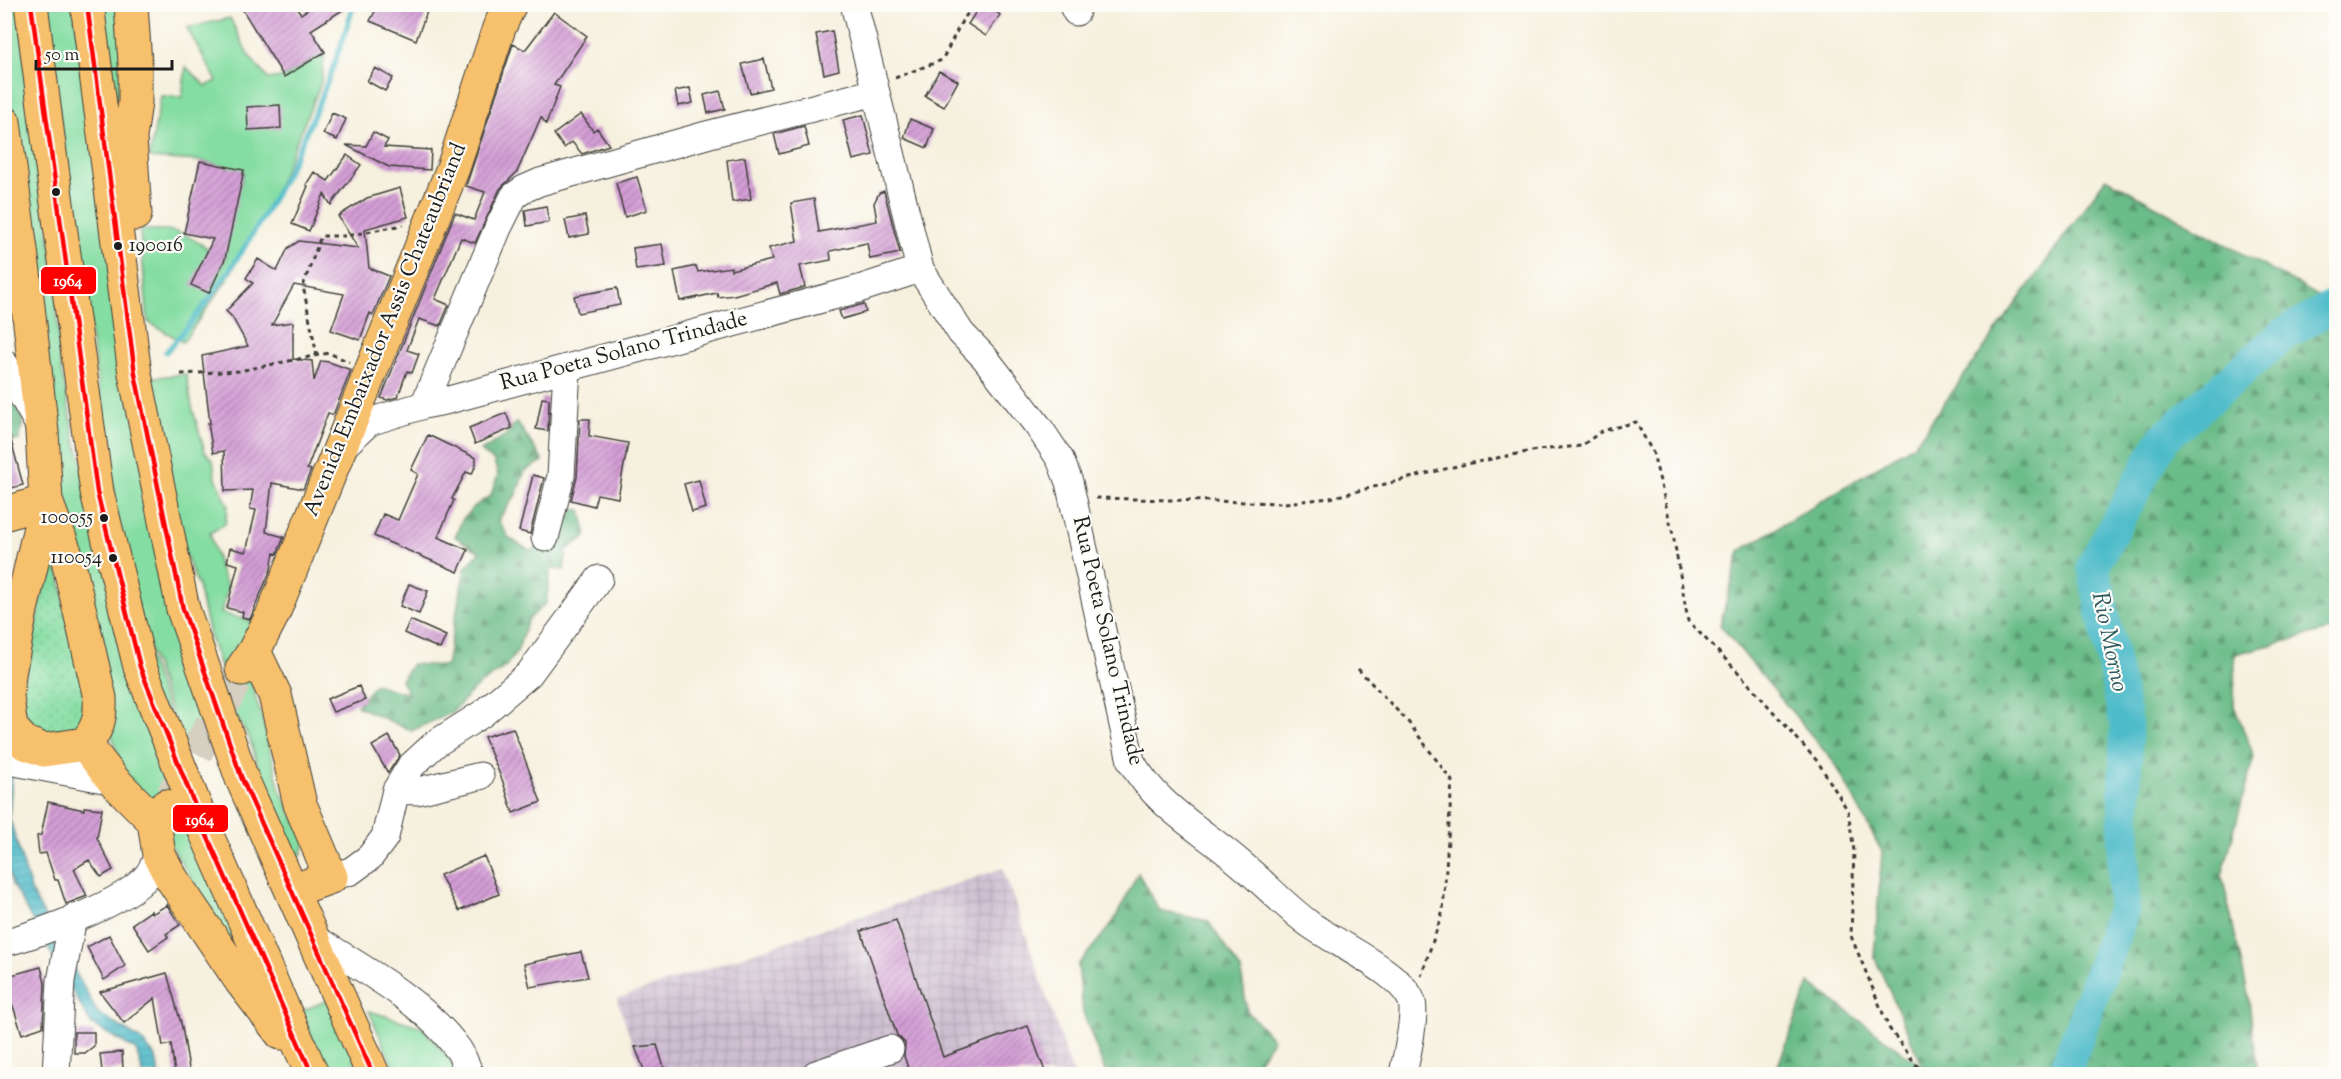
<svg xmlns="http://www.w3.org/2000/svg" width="2341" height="1079" viewBox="0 0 2341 1079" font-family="'Sorts Mill Goudy',serif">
<defs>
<pattern id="industrial-grid" width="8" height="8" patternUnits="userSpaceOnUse" patternTransform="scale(1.5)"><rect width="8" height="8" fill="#cebed1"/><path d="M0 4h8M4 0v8" fill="none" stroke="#b0a3b3"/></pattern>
<pattern id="forest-firs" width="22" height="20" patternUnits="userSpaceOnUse" patternTransform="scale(1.5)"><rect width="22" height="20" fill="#6bbc88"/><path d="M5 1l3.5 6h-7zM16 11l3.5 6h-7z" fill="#57986e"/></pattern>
<pattern id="park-dots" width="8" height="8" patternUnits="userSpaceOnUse" patternTransform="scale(1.5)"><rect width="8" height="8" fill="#84dda2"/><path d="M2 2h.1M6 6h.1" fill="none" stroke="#71bd8b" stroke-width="1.8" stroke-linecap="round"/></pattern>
<pattern id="water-rules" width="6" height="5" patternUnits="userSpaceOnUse" patternTransform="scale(1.5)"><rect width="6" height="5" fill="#4ebbc9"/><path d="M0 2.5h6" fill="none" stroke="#44a0ac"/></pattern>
<pattern id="building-hatch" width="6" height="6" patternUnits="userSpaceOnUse" patternTransform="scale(1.5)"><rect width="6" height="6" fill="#d49ed6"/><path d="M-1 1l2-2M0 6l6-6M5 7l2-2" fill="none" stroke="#ab80ad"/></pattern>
</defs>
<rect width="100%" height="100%" fill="#fdfcf7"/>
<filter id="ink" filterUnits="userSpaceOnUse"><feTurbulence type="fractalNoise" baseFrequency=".0167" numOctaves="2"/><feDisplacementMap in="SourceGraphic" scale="12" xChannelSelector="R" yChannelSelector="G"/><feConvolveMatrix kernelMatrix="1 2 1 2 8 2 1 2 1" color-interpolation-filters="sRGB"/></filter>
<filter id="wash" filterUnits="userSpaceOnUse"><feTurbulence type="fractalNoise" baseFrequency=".008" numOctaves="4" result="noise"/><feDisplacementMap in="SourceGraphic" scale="24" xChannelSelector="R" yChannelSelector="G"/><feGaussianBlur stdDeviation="1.35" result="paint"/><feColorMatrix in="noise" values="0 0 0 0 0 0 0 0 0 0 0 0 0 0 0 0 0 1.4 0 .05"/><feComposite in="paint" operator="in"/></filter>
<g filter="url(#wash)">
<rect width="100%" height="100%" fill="#f6f0de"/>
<!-- industrial -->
<path fill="url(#industrial-grid)" d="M1003,868L1073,1074H643L617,999Z"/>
<!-- grass -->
<path fill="#84dda2" stroke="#507c5f" stroke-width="1.5" d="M4,5H20L56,288L60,364L76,444L269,1007L120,762L104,710L71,565L11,159L5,97Z
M44,5H73L206,715L183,748L141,624L118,525Z
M98,5H125L120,128Z
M230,18L249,56L268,79L284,77L325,52L321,83L274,195L227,280L183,342L148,322L140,231C172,227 183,232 209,249V293L226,257L221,253L244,171L200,161L149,158L161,96L182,97L186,67L206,86L217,81L187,28Z
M186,374L192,407L205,452L213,460L215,476L228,505L225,524L210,533L220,570L228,587L221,613L261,624L229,667L224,677L209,635L198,586L176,530L148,378Z
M249,675L263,722L280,790L306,841L301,856L291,849L267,796L249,737L232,710V703Z
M328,1000L361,1074H326L302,1011Z
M369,1011L422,1027L452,1062L458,1074H396Z"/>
<!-- forest -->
<path fill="url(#forest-firs)" stroke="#446c52" stroke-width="1.5" d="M2106,178L2336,306V624L2333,629L2235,654L2234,706L2254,756L2222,876L2248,994L2258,1074H1775L1809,983L1923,1067L1874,956L1882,852L1836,765L1720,625L1740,551L1915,444Z
M4,379L23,422L19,440L5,442Z
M517,422L543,461L525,471L516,495L498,520L509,538L530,551L554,538L555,507L581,510L587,536L567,549L564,570L551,569L546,603L528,620L517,652L505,667L475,688L453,712L411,731L357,706L375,684L408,694L401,680L412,664L446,666L465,568L480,552L455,537L462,520L475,506L491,495L498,475L494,461L481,451L506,435Z
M1138,873L1160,911L1208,921L1241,970L1247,1011L1273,1039L1250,1074H1106L1083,1012L1078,965L1114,921Z"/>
<!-- park -->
<path fill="url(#park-dots)" stroke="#507c5f" stroke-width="1.5" d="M52,543L90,716L68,736L45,739L17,717Z"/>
<!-- water -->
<path fill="url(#water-rules)" stroke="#356c72" stroke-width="1.5" d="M4,773H12L9,817L32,893L98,1013L140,1039L156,1057L159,1074H143L136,1050L91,1024L12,884L5,860Z"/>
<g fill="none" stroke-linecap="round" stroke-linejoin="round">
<!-- stream -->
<path stroke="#4ebbc9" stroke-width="5" d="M166,352C254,253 316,131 354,4"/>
<!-- river -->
<path stroke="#4ebbc9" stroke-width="33" d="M2064,1074L2123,910L2126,725L2093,565L2163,439L2284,334L2336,304"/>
</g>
<g id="blocks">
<!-- building -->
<path fill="url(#building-hatch)" d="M239,4H295L301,14L316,4H352L311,30L325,52L284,77Z
M379,4H430L416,40L370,21Z
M981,4H986L1000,15L986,36L968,24Z
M554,12L587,36L554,85L560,87L546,124L541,117L517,172L500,189L475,243L461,238L435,299L449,305L440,326L419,319L407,350L419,354L412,373L407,371L398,397L387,400L381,398L455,213L474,220L485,192L466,186L513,44L525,50Z
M832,31L839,70L824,74L816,34Z
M764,59L771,88L750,93L742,64Z
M375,68L393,78L385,91L367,81Z
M939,71L958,81L944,107L925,96Z
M690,88L693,103L678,106L675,91Z
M720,91L725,109L708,113L704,95Z
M280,105L281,128L248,130L247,107Z
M332,113L346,119L337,140L323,134Z
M581,114L593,131L597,128L609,145L582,154L572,142L564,148L554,134Z
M863,115L873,155L853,160L843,120Z
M910,119L934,129L927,148L904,138Z
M804,126L809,146L779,154L774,134Z
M373,132L388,140L384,147L431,150L430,170L389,167L346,145L366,146Z
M347,155L361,165L331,205L324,194L309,231L292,224L308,186L306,185L314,172L328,181Z
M745,157L751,199L732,202L727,160Z
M200,161L244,170L225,259L209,293L191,285L213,239L184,233Z
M637,177L647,210L625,217L616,183Z
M400,188L408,217L365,229L369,268L389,276L373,315L370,313L360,340L331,330L344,294L294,285L272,325L293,322V359L312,361L314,381L321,361L329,362L351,370L333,415L328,413L307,469L311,470L303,489L272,483L266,532L284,537L277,554L274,553L271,569L250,619L242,617L243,612L227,608L238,565L227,562L230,548L246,552L256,510L250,509L253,490L225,491L224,451L213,453L208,423H210L202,356L248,346L232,317L226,311L253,283L246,278L258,259L277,271L288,248L299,241L358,248L338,216L367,198Z
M884,191L900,253L870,259L867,243L830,251L831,260L800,266L805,287L780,294L777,283L734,295L718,297L717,293L680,301L674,271L696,266L698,272L731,267V270L772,260L769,248L797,241L791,203L814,199L819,232L877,221L874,203L879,193Z
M546,206L549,222L527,226L525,210Z
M585,216L589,234L569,238L565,220Z
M662,244L666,266L636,270L633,248Z
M617,288L620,305L578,313L574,296Z
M864,304L866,312L842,319L839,311Z
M542,398L549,399L548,431L536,429Z
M506,413L512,428L475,444L469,428Z
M580,419H590L589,436L628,443L618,498L597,494L594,506L571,500L577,477Z
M9,433L23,485L4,490V434Z
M428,435L476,458V464L472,474L466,472L452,499L454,500L438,537L468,550L458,572L374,536L383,514L398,520L418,474L411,470Z
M533,475L544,478L530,534L519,531Z
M699,480L706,508L692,512L684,484Z
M409,584L428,591L419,614L400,606Z
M410,620L446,636L440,649L404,633Z
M359,686L365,700L333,712L327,699Z
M513,728L541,802L513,813L503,782L484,737Z
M389,736L400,755L388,773L372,746Z
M48,802L84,810V807L102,809L97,838L113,870L101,877L89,860L74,869L87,896L66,904L58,880H55L46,853L39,854L37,836L41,835Z
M484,856L499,894L459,911L440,875Z
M167,905L180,925L166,934L168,937L149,950L132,924L151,911L152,914Z
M896,920L943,1057L1028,1026L1046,1074H910L904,1056L905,1043L897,1035L861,931Z
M109,935L125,966L104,980L87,947Z
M581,952L588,977L530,987L524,964Z
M41,967L45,983L43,1027L22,1034L13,1006L4,1008V977Z
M167,973L182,1027L190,1074H175L171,1044L163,1046L155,998L124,1023L100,992Z
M74,1032H94V1046L85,1053H74Z
M657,1045L664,1068L645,1072L635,1047Z
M122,1052L123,1069L102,1071L100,1054Z"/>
</g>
</g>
<g filter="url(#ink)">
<use href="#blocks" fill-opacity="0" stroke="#3d3c39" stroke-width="1.5"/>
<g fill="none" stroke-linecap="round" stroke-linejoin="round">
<!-- major-tunnel -->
<path stroke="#d5d0c1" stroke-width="33" stroke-dasharray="33 16" stroke-linecap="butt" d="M172,796L242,669"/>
<!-- minor casing -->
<g stroke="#3d3c39" stroke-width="29">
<path id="minor" d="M854,4L920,269L961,333L985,358L1038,426L1060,459L1069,482L1131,761C1156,806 1202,830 1240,863C1263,882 1284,905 1308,923C1333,942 1403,973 1412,1002C1416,1017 1406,1059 1403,1074
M1072,4L1076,12
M4,363L37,422
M424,405L498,228L514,196L524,189L540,182L710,134L876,92
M341,448L369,422L424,405L445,401L859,289L920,269
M545,538L561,476L567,368
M4,760L114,781
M396,790L418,791L480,776
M331,877L351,871L370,857L385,837L396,790L410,767L435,744L482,714L529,674L599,579
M312,937C363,969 422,1000 458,1049C463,1056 466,1066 470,1074
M4,943C40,933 125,904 148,875C152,869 155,862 159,855
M56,1074L61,981L73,918
M816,1074L890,1049"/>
</g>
<!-- major casing -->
<g stroke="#3d3c39" stroke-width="35">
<path id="major" d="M4,122L26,288L42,432L46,501L21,610L9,674L7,697L11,728L25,743L44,750L85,744
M46,501L68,560L100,698C101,717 98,729 85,744
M4,514L46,501
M254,651L275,695L300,804L331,877L292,891
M242,669L254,651L273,614L453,168L499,28L510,4
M85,744L114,781L154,821L166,806"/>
</g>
<!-- highway casing -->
<g stroke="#3d3c39" stroke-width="35">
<path id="highway" d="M31,4L50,153L97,492L140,667L205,831L312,1074
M87,4L135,374L183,609L242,779L373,1074
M131,4L135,64V102L130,138L135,214
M154,821L159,855L172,879L241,981L281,1033"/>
</g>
<!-- path -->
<path stroke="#3d3c39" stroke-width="3" stroke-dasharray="4.5 4.5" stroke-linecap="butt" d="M895,78L942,60L962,21L975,4
M317,356L303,286L321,236H346L403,225
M181,374L239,371L329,353L349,362
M1096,498L1284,503L1330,498L1457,466L1537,450L1581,446L1602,431L1636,422L1653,453L1673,534L1688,621L1738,672L1818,762L1848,811L1854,851L1851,936L1889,1028L1923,1074
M1358,669L1409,723L1452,781L1443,911L1421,976"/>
<!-- minor -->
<use href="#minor" stroke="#fff" stroke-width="27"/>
<!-- major -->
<use href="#major" stroke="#f7c06c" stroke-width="33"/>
<!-- highway -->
<use href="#highway" stroke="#f7c06c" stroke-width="33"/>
<!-- bus-1 casing -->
<g stroke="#fdfcf7" stroke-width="9">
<path id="bus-1" d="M31,4L97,492L140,667L205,831L312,1074
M87,4L135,374L183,609L242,779L373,1074"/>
</g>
<!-- bus-1 -->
<use href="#bus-1" stroke="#f00" stroke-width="4.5"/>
</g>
</g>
<!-- markers -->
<g fill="#1c1c1c" stroke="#fdfcf7" stroke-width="2">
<circle cx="56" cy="192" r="5"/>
<circle cx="118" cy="246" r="5"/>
<circle cx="104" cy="518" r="5"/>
<circle cx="113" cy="558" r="5"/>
</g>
<g text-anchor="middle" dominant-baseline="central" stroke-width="4.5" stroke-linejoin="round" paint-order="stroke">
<!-- bus labels -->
<g font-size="20" fill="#1c1c1c" stroke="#fdfcf7" text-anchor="end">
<text x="129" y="246" text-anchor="start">190016</text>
<text x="93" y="518">100055</text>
<text x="102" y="558">110054</text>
</g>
<!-- street labels -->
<g font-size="22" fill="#1c1c1c" stroke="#fdfcf7">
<text transform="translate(386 330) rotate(-68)">Avenida Embaixador Assis Chateaubriand</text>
<text transform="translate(624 352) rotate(-15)">Rua Poeta Solano Trindade</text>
<text transform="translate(1107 641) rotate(77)">Rua Poeta Solano Trindade</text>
</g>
<!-- water labels -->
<g font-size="24" font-style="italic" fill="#305c61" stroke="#fdfcf7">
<text transform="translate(2109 642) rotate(78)">Rio Morno</text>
</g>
</g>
<g stroke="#fdfcf7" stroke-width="2">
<rect x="40" y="266" width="57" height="29" rx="6" fill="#f00"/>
<rect x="172" y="804" width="57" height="29" rx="6" fill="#f00"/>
</g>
<g font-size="16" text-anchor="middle" font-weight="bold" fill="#fff">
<text x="68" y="286">1964</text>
<text x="200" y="825">1964</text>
</g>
<!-- margin -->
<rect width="2341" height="1079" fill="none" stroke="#fdfcf7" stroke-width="24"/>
<!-- scale -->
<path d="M36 60v9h136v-9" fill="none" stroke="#1c1c1c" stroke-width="3"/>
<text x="45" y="60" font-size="18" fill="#1c1c1c" stroke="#fdfcf7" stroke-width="4.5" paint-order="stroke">50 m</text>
</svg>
